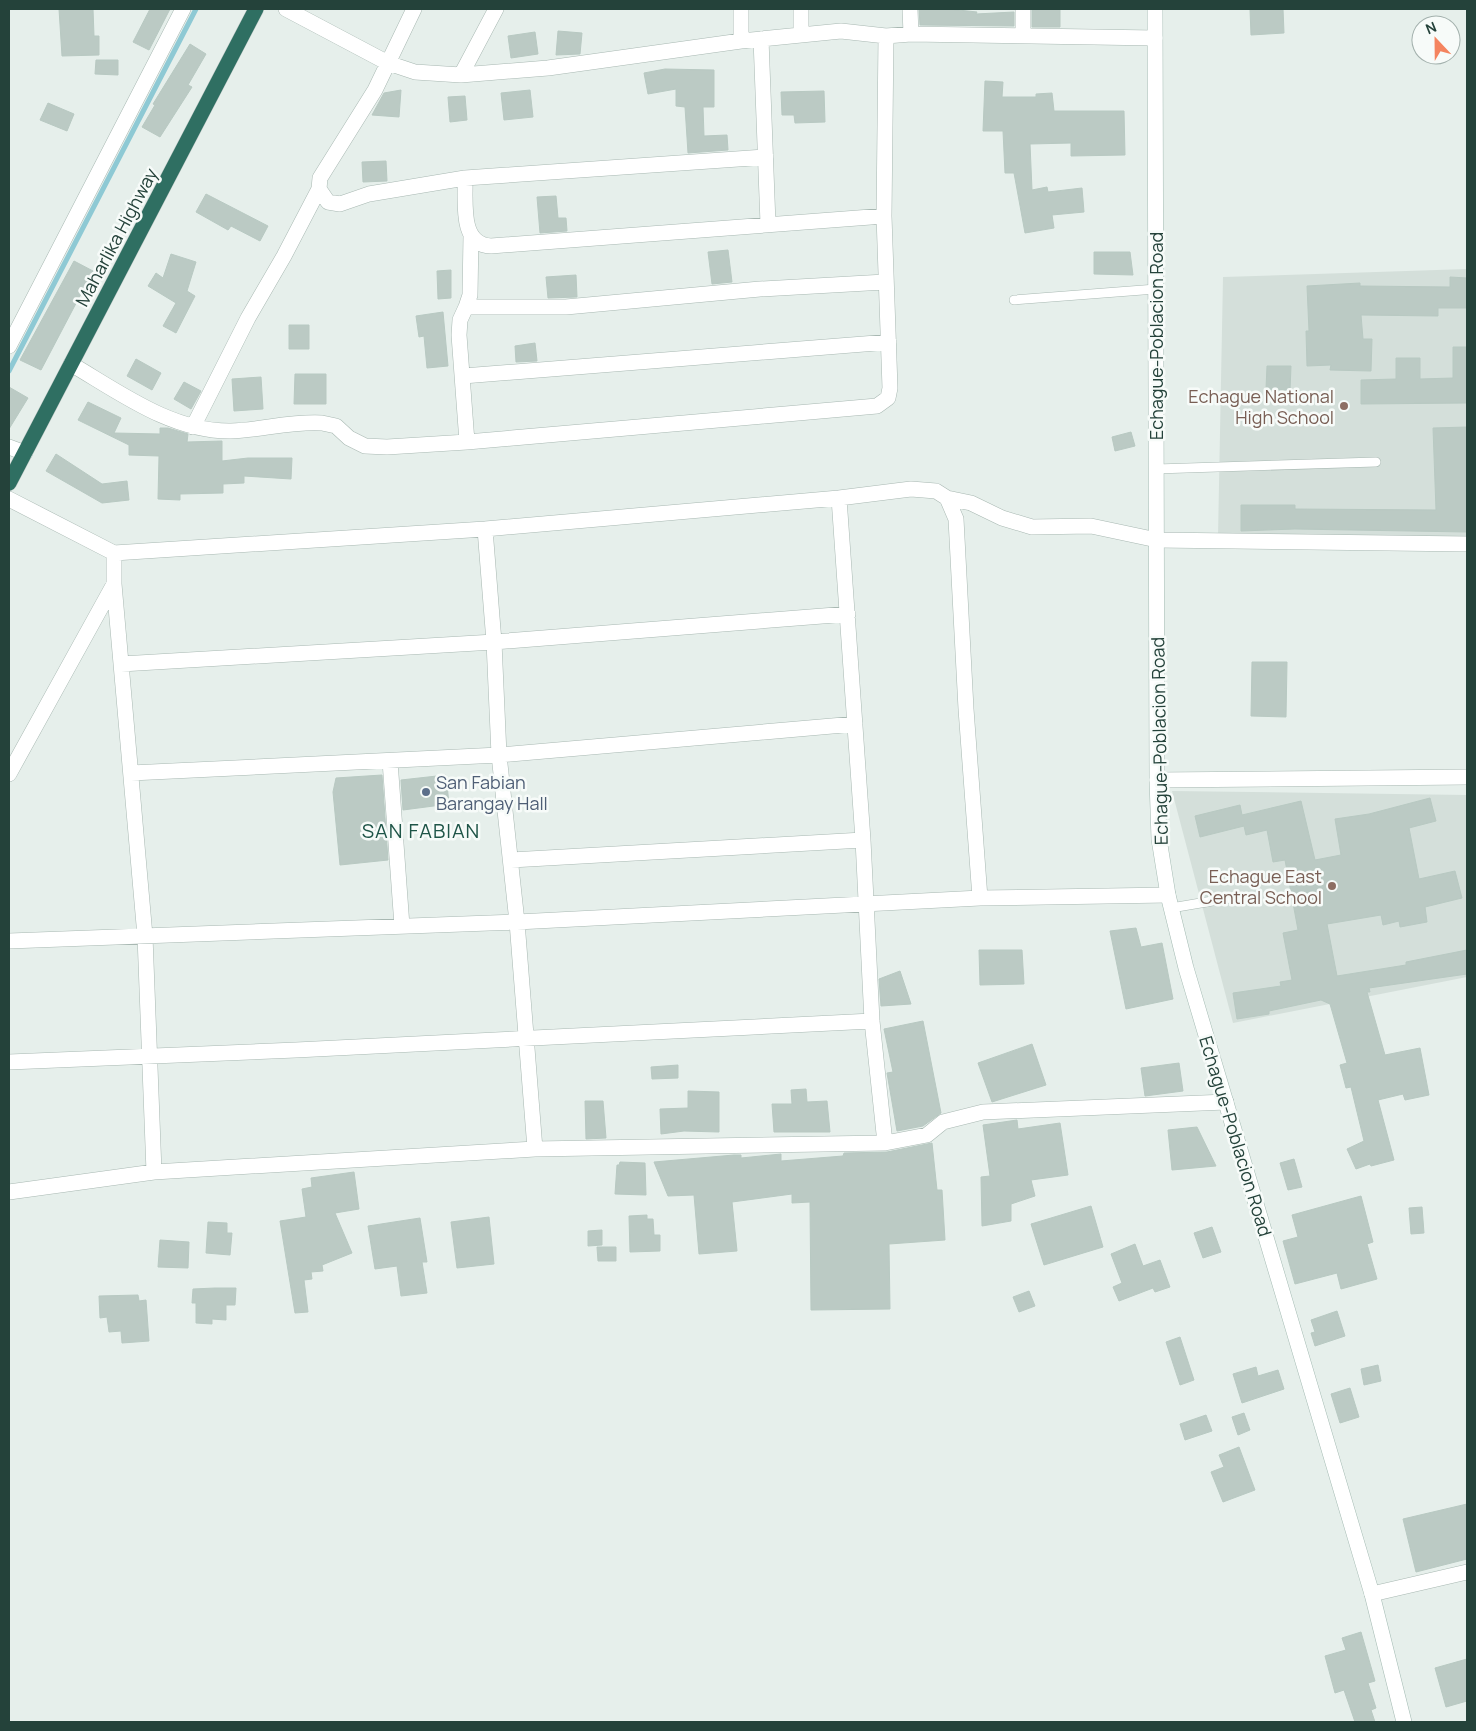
<svg xmlns="http://www.w3.org/2000/svg" width="1476" height="1731" viewBox="0 0 1476 1731" font-family="Manrope,sans-serif">
<rect width="100%" height="100%" fill="#e6efeb"/>
<!-- built -->
<path fill="#d4dfda" d="M1467,269V536L1218,537L1223,277Z
M1172,791L1467,795V977L1233,1023Z"/>
<g fill="none" stroke-linecap="round" stroke-linejoin="round">
<!-- stream -->
<path stroke="#8ec9d4" stroke-width="5" d="M9,371L196,9"/>
</g>
<!-- building -->
<path fill="#bbcac4" stroke="#b8c9c2" d="M59,9H93L94,36H99V55L62,56Z
M150,9H170L149,50L133,42Z
M919,9H949L977,12L976,14L1014,12V26L920,25Z
M1032,9H1060V27H1032Z
M1250,9H1283L1284,33L1251,35Z
M558,31L582,33L580,54L556,55Z
M535,32L538,54L511,58L508,36Z
M190,44L206,54L188,85L192,87L160,137L142,127L155,105L153,104Z
M96,60H118V75L95,74Z
M665,69L714,70V107H703L704,136L727,135L728,150L688,153L685,107L676,106V89L648,94L644,73Z
M985,81L1003,82L1002,97H1036V94L1052,93L1054,111H1124L1125,155L1071,156V143L1030,144L1032,190L1047,187L1048,192L1082,188L1084,212L1052,215L1054,228L1025,233L1014,173H1005L1003,131H983Z
M401,90L399,117L372,115L384,93Z
M530,90L533,117L504,120L501,93Z
M824,91L825,122L795,123L794,115H782L781,92Z
M465,96L467,120L450,122L448,97Z
M48,103L74,114L67,131L40,120Z
M386,161L387,181L363,182L362,162Z
M206,194L268,226L260,241L231,226L228,230L196,212Z
M556,196L558,218H566L567,231L540,233L537,197Z
M728,250L732,282L712,284L708,252Z
M1094,252H1130L1133,275L1094,274Z
M171,254L196,262L187,291L195,296L176,333L163,326L176,303L148,286L156,273L163,278Z
M74,261L93,271L41,370L20,360Z
M451,270V298L438,299L437,271Z
M576,275L577,297L548,298L546,277Z
M1450,277L1467,278V308H1438V316L1361,315L1363,339H1372L1371,371L1330,370L1331,365L1307,366L1306,331H1309L1307,286L1360,283V286L1450,287Z
M443,312L448,366L427,368L424,336L419,337L416,316Z
M289,325H309V349H289Z
M535,343L537,361L516,362L515,346Z
M1453,347H1467V403L1361,404V380L1396,379V358H1420V379L1453,378Z
M136,359L161,373L152,390L127,376Z
M1267,366H1291L1290,390L1266,389Z
M295,374H326V404H294Z
M261,377L263,409L234,411L232,379Z
M184,382L201,391L191,409L174,399Z
M9,387L28,398L9,429Z
M88,402L121,418L114,433L160,434V428H168L188,434L187,442L222,441V461L248,458H292L291,479L244,476V483L223,484V493L180,494V500L158,499L159,456L129,455V445L78,420Z
M1467,427V532L1295,529L1241,531V505H1295V509L1436,510L1433,428Z
M1131,432L1135,446L1115,451L1112,437Z
M56,454L102,484L127,481L129,500L102,503L46,471Z
M1252,662H1287L1286,717L1251,716Z
M382,775L388,860L340,865L333,792L336,778Z
M446,775L449,804L403,810L401,780Z
M1430,798L1436,821L1409,828L1419,879L1455,871L1462,898L1425,907L1427,922L1400,927L1399,921L1383,925L1381,915L1327,924L1337,976L1406,965V962L1467,950V974L1369,988L1370,992H1367L1385,1055L1420,1048L1429,1095L1405,1100L1403,1094L1378,1100L1394,1160L1371,1166L1370,1164L1356,1169L1347,1149L1364,1141L1351,1087L1346,1088L1340,1065L1347,1063L1330,1004L1321,1000L1269,1011V1014L1237,1019L1233,993L1281,986L1280,982L1292,980L1283,933L1298,930L1285,860L1273,862L1267,830L1246,835L1244,826L1200,837L1195,816L1240,805L1242,815L1301,801L1315,860L1341,855L1335,819L1369,814Z
M1136,928L1141,947L1162,943L1173,999L1126,1009L1110,931Z
M979,950H1022L1024,984L980,985Z
M900,971L911,1004L881,1006L879,979Z
M923,1021L941,1113L923,1126L897,1131L887,1073L893,1072L884,1029Z
M1032,1044L1046,1085L992,1102L978,1063Z
M1179,1063L1183,1091L1145,1096L1141,1068Z
M678,1065V1078L652,1079L651,1067Z
M806,1089L807,1102L827,1101L830,1132H774L772,1104H792L791,1090Z
M688,1091L719,1092V1132L684,1131L661,1134L660,1109L688,1108Z
M585,1101H603L606,1138L586,1139Z
M1017,1120L1018,1129L1060,1123L1068,1175L1031,1180L1035,1196L1011,1204V1221L982,1226L981,1177L990,1176L983,1125Z
M1197,1127L1216,1166L1172,1170L1168,1130Z
M932,1143L937,1190H942L945,1240L889,1244L890,1309L811,1310L810,1202L792,1203V1194L732,1202L737,1251L699,1254L694,1195L668,1196L654,1162L734,1155H741V1158L781,1154V1161L843,1156L844,1153L887,1152Z
M1294,1159L1302,1187L1288,1190L1280,1163Z
M620,1162L645,1163L646,1195L615,1194L617,1165H619Z
M354,1172L359,1209L335,1213L352,1253L322,1265L323,1271L311,1272L312,1279L304,1280L308,1312L295,1313L280,1221L306,1217L302,1189L312,1187L311,1178Z
M1361,1196L1373,1242L1367,1244L1377,1279L1341,1289L1337,1273L1295,1284L1283,1241L1298,1237L1292,1215Z
M1091,1206L1103,1247L1044,1265L1031,1224Z
M1422,1207L1424,1233L1411,1234L1409,1208Z
M647,1215V1219H653L654,1235H660V1251L630,1252L629,1216Z
M489,1217L494,1264L457,1268L451,1222Z
M420,1218L427,1262H422L427,1293L401,1296L397,1266L375,1269L368,1226Z
M208,1222L227,1223V1233H232L230,1255L206,1253Z
M1212,1227L1221,1252L1203,1258L1194,1233Z
M602,1230V1245L588,1246V1231Z
M160,1240L189,1242L188,1268L158,1267Z
M1135,1244L1143,1266L1160,1260L1170,1287L1155,1292L1153,1288L1119,1301L1113,1287L1122,1283L1111,1254Z
M597,1247H616V1261H598Z
M215,1288H236L235,1305H226V1320L212,1319V1324L196,1323V1303H192L193,1289Z
M1029,1291L1035,1306L1019,1312L1013,1297Z
M138,1295L139,1301L146,1300L149,1341L122,1343L121,1331L109,1332L107,1317L100,1318L99,1296Z
M1337,1311L1345,1336L1315,1346L1311,1333L1315,1332L1311,1320Z
M1180,1337L1194,1380L1180,1385L1166,1342Z
M1378,1365L1381,1381L1364,1385L1361,1369Z
M1256,1367L1258,1376L1278,1370L1284,1389L1242,1403L1233,1374Z
M1350,1388L1359,1417L1340,1423L1331,1394Z
M1244,1413L1250,1430L1238,1435L1232,1417Z
M1206,1415L1212,1431L1185,1440L1180,1424Z
M1239,1447L1255,1490L1223,1502L1211,1472L1224,1467L1219,1455Z
M1467,1504V1559L1416,1572L1403,1519Z
M1361,1632L1375,1681L1368,1683L1376,1708L1371,1710L1375,1722H1355L1344,1690L1335,1693L1325,1656L1346,1650L1342,1638Z
M1467,1659V1701L1446,1707L1435,1668Z"/>
<g fill="none" stroke-linecap="round" stroke-linejoin="round">
<!-- lane casing -->
<g stroke="#a8b8b2" stroke-width="10">
<path id="lane" d="M1014,300L1156,289
M1156,469L1376,462
M1171,908L1242,896"/>
</g>
<!-- street casing -->
<g stroke="#a8b8b2" stroke-width="16">
<path id="street" d="M286,9L388,63L415,72L461,75L548,68L741,41L841,31L886,36L911,34L1155,38
M414,9L375,90L320,178L319,189L328,202L340,204L369,194L465,178
M741,9V41
M801,9V35
M910,9L911,34
M1023,9V35
M761,39L768,224
M461,75L496,9
M766,157L465,178C466,201 459,245 491,246L884,216
M466,307L470,295L471,236
M9,346L183,9
M71,364C119,392 172,432 231,431C261,430 292,421 322,423L336,426L349,438L365,446L387,447L467,442L877,406L888,398L890,388L884,216L886,36
M463,376L889,342
M193,427L248,318L284,256L319,189
M467,442L459,335L460,320L466,307H566L760,289L885,282
M9,447L25,453
M839,498L863,840L872,1021L885,1143
M947,498L971,503L1002,518L1032,527L1091,526L1157,540L1467,544
M9,499L114,553L485,529L839,498L911,489L936,491L947,498L956,519L966,709L980,898
M485,529L494,642L499,755L517,922L535,1149
M114,553V584L145,936L154,1172
M121,664L494,642L848,614
M390,761L402,926
M131,773L499,755L855,724
M9,774L114,584
M1157,780L1467,777
M511,860L863,840
M9,941L517,922L980,898L1168,895
M9,1062L296,1050L872,1021
M9,1192L154,1172L535,1149L885,1143L927,1135L943,1122L983,1112L1226,1102
M1372,1594L1467,1572"/>
</g>
<!-- secondary casing -->
<g stroke="#a4bbb3" stroke-width="16">
<path id="secondary" d="M1155,9L1157,780L1159,839L1168,895L1186,968L1372,1594L1404,1722"/>
</g>
<!-- highway casing -->
<g stroke="#c2cac8" stroke-width="16">
<path id="highway" d="M9,483L256,9"/>
</g>
<!-- lane -->
<use href="#lane" stroke="#fff" stroke-width="9"/>
<!-- street -->
<use href="#street" stroke="#fff" stroke-width="15"/>
<!-- secondary -->
<use href="#secondary" stroke="#fff" stroke-width="15"/>
<!-- highway -->
<use href="#highway" stroke="#2f6f62" stroke-width="15"/>
</g>
<!-- markers -->
<g fill="#8d6e63" stroke="#f7fbf9" stroke-width="2">
<circle cx="1344" cy="406" r="5"/>
<circle cx="1332" cy="886" r="5"/>
</g>
<circle fill="#5c6f8a" stroke="#f7fbf9" stroke-width="2" cx="426" cy="792" r="5"/>
<g text-anchor="middle" dominant-baseline="central" stroke-width="5" stroke-linejoin="round" paint-order="stroke">
<!-- street labels -->
<g font-size="18" fill="#24423a" stroke="#f7fbf9">
<text transform="translate(116 237) rotate(-62)">Maharlika Highway</text>
<text transform="translate(1156 336) rotate(-90)">Echague-Poblacion Road</text>
<text transform="translate(1159 741) rotate(-91)">Echague-Poblacion Road</text>
<text transform="translate(1236 1136) rotate(73)">Echague-Poblacion Road</text>
</g>
<!-- education labels -->
<g font-size="18" fill="#785e54" stroke="#f7fbf9" text-anchor="end">
<text x="1334" y="396">Echague National<tspan x="1334" dy="21">High School</tspan></text>
<text x="1322" y="876">Echague East<tspan x="1322" dy="21">Central School</tspan></text>
</g>
<!-- service labels -->
<g font-size="18" fill="#4e5e75" stroke="#f7fbf9" text-anchor="start">
<text x="436" y="782">San Fabian<tspan x="436" dy="21">Barangay Hall</tspan></text>
</g>
<!-- quarter labels -->
<g font-size="20" letter-spacing="1" fill="#1f5548" stroke="#f7fbf9">
<text x="421" y="830">SAN FABIAN</text>
</g>
</g>
<!-- border -->
<rect width="1476" height="1731" fill="none" stroke="#24423a" stroke-width="20"/>
<!-- north arrow -->
<g transform="translate(1436 40) rotate(338)"><circle r="24" fill="#f7fbf9" stroke="#a3b1ad"/>
<path d="M0-4L9 19L0 12L-9 19Z" fill="#f4845f"/>
<text y="-8" font-size="14" font-weight="bold" text-anchor="middle" fill="#24423a">N</text>
</g>
</svg>
